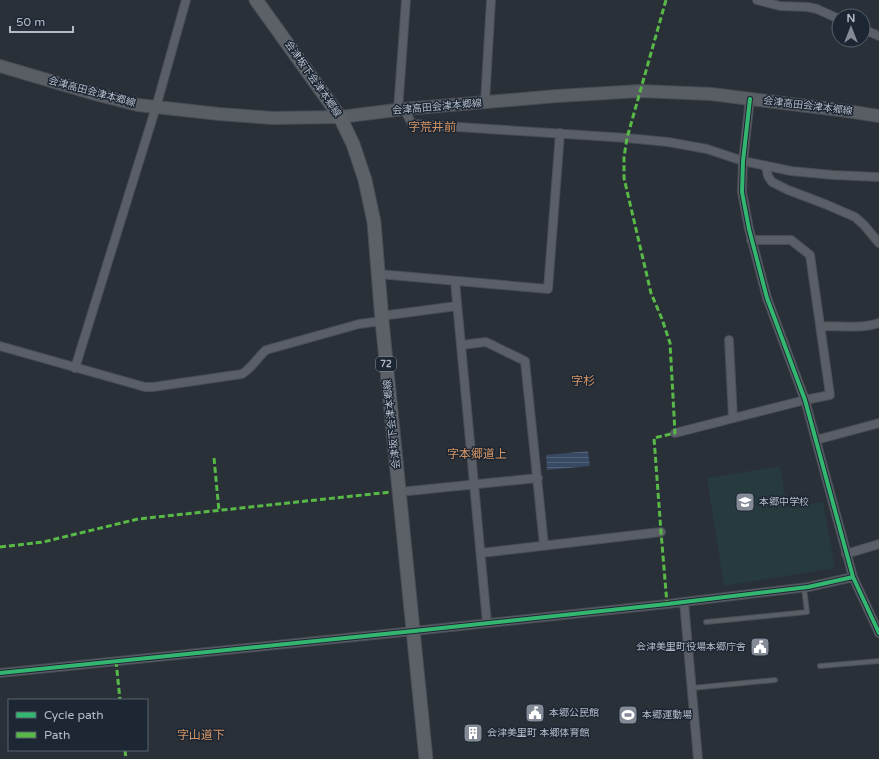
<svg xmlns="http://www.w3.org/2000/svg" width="879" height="759" viewBox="0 0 879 759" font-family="'Varela Round','Noto Sans JP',sans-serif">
<defs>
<pattern id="water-rules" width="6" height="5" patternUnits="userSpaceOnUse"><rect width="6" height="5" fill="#384963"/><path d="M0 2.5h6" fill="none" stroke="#526178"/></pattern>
</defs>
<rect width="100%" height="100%" fill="#2a3038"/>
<!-- green -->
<path fill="#273a3e" d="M780,466L787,508L823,502L835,568L724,586L707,478Z"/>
<!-- water -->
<path fill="url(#water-rules)" d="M588,451L590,466L547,470L546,455Z"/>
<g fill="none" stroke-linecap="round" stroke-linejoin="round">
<!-- lane casing -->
<g stroke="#484c53" stroke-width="6">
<path id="lane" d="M706,622L807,612L804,588
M820,666L879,661
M692,688L775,680"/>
</g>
<!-- street casing -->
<g stroke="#484c53" stroke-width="10">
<path id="street" d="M757,0L780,6L808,7L817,9L839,19
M863,29L879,36
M750,99L743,161L742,192L749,229L767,298L805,400L853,577L879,633
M485,102L491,0
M404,109L412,124L627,138L668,142L707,149L743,161L791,171L833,175L879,177
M398,110L406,0
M766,167L768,176L772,182L788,190L825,204L855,217L864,225L879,243
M379,274L548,289L560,133
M455,281L487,623
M381,316L457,306
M820,326C839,326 861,329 879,323
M729,340L733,418
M461,345L486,342L525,361L544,545
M0,346L145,387H153L242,374C252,368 257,358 266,350L359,324L382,321
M75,368L156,107L186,0
M675,433L805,400L830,395L810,255L791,240H751
M816,440L879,423
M399,492L538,478
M481,553L661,532
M846,554L879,544
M684,602L698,759
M0,673L414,631L667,604L808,587L853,577"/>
</g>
<!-- secondary casing -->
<g stroke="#484c53" stroke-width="14">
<path id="secondary" d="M0,66L95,94L138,105L219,114L272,118L340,117L404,109L557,96L640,91L711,94L847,111L879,116"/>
</g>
<!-- primary casing -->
<g stroke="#484c55" stroke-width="15">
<path id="primary" d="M256,0L340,117L353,144L365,180L374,222L382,321L426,759"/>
</g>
<!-- lane -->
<use href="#lane" stroke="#5a5e66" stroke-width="4"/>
<!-- street -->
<use href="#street" stroke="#5a5e66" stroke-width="8"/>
<!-- secondary -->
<use href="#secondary" stroke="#595d64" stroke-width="12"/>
<!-- primary -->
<use href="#primary" stroke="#5c6168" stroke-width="13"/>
<!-- quiet -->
<path stroke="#58b947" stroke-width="3" stroke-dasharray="6 3" stroke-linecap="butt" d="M666,0L627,138L624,157V178L651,293L662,319L670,343L675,433L654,438L661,532L667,604
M214,458L219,511
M0,547L43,542L138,519L391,492
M116,661L120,700
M125,750L126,759"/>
<!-- cycleway casing -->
<g stroke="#1d2633" stroke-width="6">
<path id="cycleway" d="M750,99L743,161L742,192L749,229L767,298L805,400L853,577L879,633
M0,673L414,631L667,604L808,587L853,577"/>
</g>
<!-- cycleway -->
<use href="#cycleway" stroke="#33b770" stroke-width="4"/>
</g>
<!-- icons -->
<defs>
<g id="school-square" transform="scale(1)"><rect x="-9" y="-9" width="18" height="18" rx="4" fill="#848b96" stroke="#1d2633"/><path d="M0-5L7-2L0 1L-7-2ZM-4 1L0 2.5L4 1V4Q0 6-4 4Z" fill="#fff"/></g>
<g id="civic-square" transform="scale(1)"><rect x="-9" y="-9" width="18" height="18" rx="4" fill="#848b96" stroke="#1d2633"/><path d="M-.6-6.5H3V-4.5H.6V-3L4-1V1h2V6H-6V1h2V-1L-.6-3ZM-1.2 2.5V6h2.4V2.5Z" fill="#fff"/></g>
<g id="stadium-square" transform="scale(1)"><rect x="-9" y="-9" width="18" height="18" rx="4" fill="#848b96" stroke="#1d2633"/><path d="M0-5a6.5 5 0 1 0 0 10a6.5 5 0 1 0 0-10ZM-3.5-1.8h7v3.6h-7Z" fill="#fff"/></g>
<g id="building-square" transform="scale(1)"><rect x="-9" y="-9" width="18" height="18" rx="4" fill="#848b96" stroke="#1d2633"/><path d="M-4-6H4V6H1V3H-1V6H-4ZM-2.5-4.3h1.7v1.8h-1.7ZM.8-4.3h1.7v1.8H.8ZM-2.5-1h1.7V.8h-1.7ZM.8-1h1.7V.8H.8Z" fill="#fff"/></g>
</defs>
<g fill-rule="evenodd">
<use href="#school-square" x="745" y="502"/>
<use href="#civic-square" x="760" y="647"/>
<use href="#civic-square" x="535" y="713"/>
<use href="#stadium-square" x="628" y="715"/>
<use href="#building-square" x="473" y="733"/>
</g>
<g text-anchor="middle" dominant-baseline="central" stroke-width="3" stroke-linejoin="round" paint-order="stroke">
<!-- shield labels -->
<rect fill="#1d2633" stroke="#878f9c" stroke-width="1" x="376" y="357" width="20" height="14" rx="3"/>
<g font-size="9" font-weight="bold" fill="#b4bcc9">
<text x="386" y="364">72</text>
</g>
<!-- street labels -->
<g font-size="10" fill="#b4bcc9" stroke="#1d2633">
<text transform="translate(313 79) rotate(55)">会津坂下会津本郷線</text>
<text transform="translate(92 92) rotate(15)">会津高田会津本郷線</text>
<text transform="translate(808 106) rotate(7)">会津高田会津本郷線</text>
<text transform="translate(437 107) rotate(-5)">会津高田会津本郷線</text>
<text transform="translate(392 424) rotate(-96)">会津坂下会津本郷線</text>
</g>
<!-- poi labels -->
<g font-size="10" fill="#b4bcc9" stroke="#1d2633" text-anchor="start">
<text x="759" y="502">本郷中学校</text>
<text x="746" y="647" text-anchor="end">会津美里町役場本郷庁舎</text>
<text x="549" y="713">本郷公民館</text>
<text x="642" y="715">本郷運動場</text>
<text x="487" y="733">会津美里町 本郷体育館</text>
</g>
<!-- quarter labels -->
<g font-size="12" fill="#d59563" stroke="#1d2633">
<text x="432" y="127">字荒井前</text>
<text x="583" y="381">字杉</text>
<text x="477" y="454">字本郷道上</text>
<text x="201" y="735">字山道下</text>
</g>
</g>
<!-- legend -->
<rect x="8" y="699" width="140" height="52" fill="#1d2633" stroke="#59626f"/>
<rect x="16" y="712" width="20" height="6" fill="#33b770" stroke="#59626f"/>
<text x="44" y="719" font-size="12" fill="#b4bcc9">Cycle path</text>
<rect x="16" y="732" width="20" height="6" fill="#58b947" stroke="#59626f"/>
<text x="44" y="739" font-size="12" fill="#b4bcc9">Path</text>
<!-- north arrow -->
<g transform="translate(851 28)"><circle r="19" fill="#1d2633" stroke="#59626f"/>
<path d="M0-3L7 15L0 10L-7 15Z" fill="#848b96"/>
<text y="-6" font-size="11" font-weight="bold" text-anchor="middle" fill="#b4bcc9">N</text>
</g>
<!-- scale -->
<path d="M10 26v6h63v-6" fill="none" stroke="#b4bcc9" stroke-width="2"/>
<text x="16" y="26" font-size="12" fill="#b4bcc9" stroke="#1d2633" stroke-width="3" paint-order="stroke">50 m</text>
</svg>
